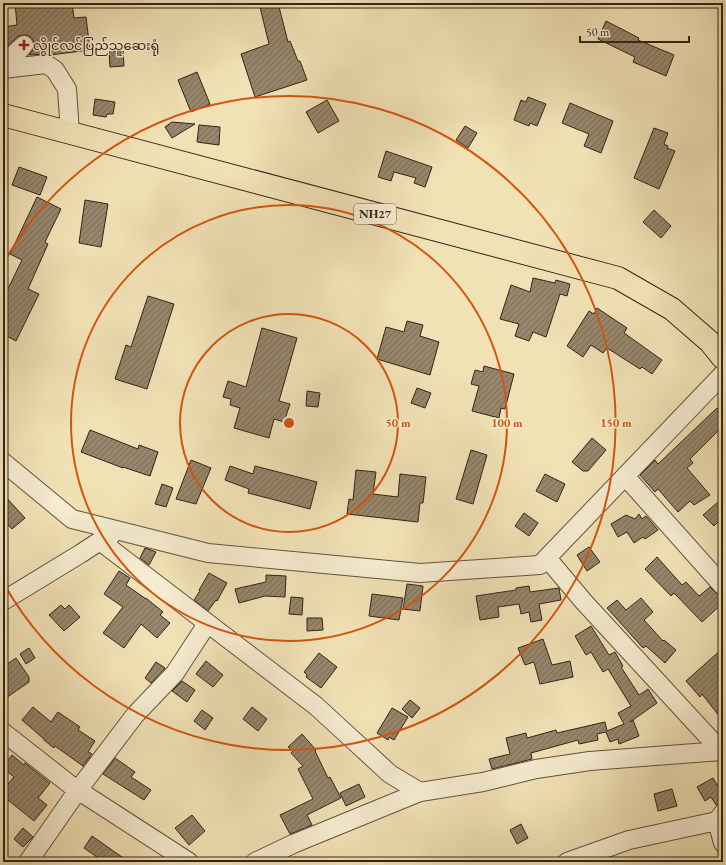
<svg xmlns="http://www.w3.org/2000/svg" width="726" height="865" viewBox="0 0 726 865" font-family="'EB Garamond','Noto Sans Myanmar',serif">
<defs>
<pattern id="building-hatch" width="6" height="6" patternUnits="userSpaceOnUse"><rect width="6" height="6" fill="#96866b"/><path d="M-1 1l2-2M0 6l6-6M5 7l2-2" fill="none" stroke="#7b6d57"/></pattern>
</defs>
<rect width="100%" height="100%" fill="#f1e2b6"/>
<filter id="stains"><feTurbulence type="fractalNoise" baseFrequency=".005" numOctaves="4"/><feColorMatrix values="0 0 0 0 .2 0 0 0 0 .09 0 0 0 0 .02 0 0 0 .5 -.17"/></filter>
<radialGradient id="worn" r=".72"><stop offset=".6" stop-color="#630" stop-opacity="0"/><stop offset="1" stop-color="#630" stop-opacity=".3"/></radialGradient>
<!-- building -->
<path fill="url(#building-hatch)" stroke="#332319" d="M15,3H72L74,18L86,17L90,50L50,55L45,54L29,55L34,48V42L32,38L27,35H22L17,37L3,50V27L17,25Z
M259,3H278L288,42L290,41L298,61H300L307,80L255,97L241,54L269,44Z
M606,21L639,38L638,40L674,55L666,76L633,62L635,57L598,39Z
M123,51L124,66L110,67L109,52Z
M197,72L210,104L191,112L178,80Z
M528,97L546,104L537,126L530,123L529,126L514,120L521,100L526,102Z
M95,99L115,102L113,114H107L106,117L93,115Z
M327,100L339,121L318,133L306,112Z
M570,103L613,121L601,153L584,146L589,134L562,123Z
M172,122L195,124L172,138L165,127Z
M199,125L220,127L219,145L197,142Z
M465,126L477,133L468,148L456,140Z
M654,128L668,133L664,144L668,146L667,148L675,151L659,189L634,178Z
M386,151L432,167L425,187L414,183L416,178L394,172L391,181L378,177Z
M19,167L47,177L40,195L12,185Z
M37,197L61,209L45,242L48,244L28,289L39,294L16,341L3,334V299L22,260L10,254Z
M85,200L108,204L101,247L79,243Z
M654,210L671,226L661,238L643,222Z
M533,278L555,283L556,280L570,284L567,296L560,294L546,337L533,332L529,341L515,336L519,324L500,319L511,285L530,292Z
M148,296L174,304L147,389L115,379L126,345L131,347Z
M597,308L627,328L624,333L662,360L652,374L642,367L640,369L607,348L603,353L591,345L583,357L567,346L589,311L594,314Z
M407,321L423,325L420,336L439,342L430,375L377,359L386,327L404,332Z
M262,328L297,338L279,401L290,404L284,422L274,419L269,438L234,428L240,408L230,405L231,399L223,397L228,381L246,387Z
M484,366L514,374L505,409L501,408L499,418L472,411L479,386L471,384L475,370L483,372Z
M417,388L431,393L425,408L411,403Z
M307,391L320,393L318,407L306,406Z
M717,408L723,414V426L690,459L693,463L687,468L710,495L694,505L690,501L678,512L658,489L655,492L640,475L655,460L658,464Z
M90,430L138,449L139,445L158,452L150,476L123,467V468L81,452Z
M592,438L606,450L588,471H583L572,462Z
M471,450L487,455L473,504L456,499Z
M191,460L211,468L196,504L176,499Z
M230,466L253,474L255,466L317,482L310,509L248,493L249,489L225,480Z
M356,470L376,472L373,494L398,497L400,474L426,477L423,503H420L418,522L347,514L349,499L353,500Z
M545,474L565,484L557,502L536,491Z
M162,484L173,488L166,507L155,504Z
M3,494L25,518L12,529L3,520Z
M718,502L723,507V517L714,526L703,515Z
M524,513L538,523L529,536L515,526Z
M639,514L642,519L646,516L658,530L645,539L643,537L634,543L627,532L618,537L611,524L626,515L635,519Z
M589,547L600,562L587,571L577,555Z
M145,548L156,552L149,565L140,558Z
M657,557L682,585L686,582L699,596L710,587L723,600V603L702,622L674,593L671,596L645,569Z
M119,571L130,578L126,585L146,599V598L163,612L160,615L170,623L157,638L141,624L124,648L103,633L123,607L104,594Z
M209,573L227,583L217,601L216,600L208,611L194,600L200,591L199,590Z
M266,575L286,576L285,597L265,596L239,603L235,589L266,582Z
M407,584L423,586L420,611L403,609Z
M529,586L530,592L559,588L561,600L539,604L542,620L531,622L529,612L521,614L519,604L498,607L499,617L480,620L476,596L516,590V588Z
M372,594L403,598L399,620L369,616Z
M291,597L303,598L302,615L289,614Z
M641,598L653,612L644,620L663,641L664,640L676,650L665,663L646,646L643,648L607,608L617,600L626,610Z
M61,605L65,609L69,605L80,617L64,631L49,615Z
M307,618H322L323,630L307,631Z
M591,626L609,655L615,652L623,666L621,667L639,695L648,689L657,703L630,722L633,720L639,736L619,744L618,739L610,742L606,732L597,734L598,740L579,744L578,740L531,753L532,759L492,769L489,759L510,754L506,738L526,733L527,738L556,730L557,733L605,722L607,731L624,724L618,713L631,706L608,669L603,672L591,652L586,655L575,636Z
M543,639L552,665L570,661L573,677L540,684L534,662L525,665L518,648Z
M29,648L35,658L26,664L20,654Z
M723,648V721L702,694L700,697L686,681Z
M319,653L337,667L321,688L306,677L307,675L304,672Z
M16,658L29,677V682L3,700V667Z
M206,661L223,675L213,687L196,674Z
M156,662L165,668L151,683L145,678Z
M182,681L195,690L187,702L172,691Z
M410,700L420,708L412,718L402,709Z
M33,707L51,722L58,712L80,727L78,730L95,741L88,752L92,754L83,766L55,746L54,748L44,740V739L22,720Z
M252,707L267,719L258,731L243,719Z
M392,708L408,717L394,740L389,737L388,740L377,733Z
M202,710L213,718L205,730L194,721Z
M302,734L316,750L315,751L328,778L330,777L341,798L307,815L312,825L290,834L280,815L313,799L298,769L303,766L291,753L293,751L288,747Z
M12,755L24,765L25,763L50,783L38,798L47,805L34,821L3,796V790L14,777L3,768Z
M115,758L135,772L131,777L151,790L144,800L103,774Z
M713,778L723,795V803L716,805L711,797L705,801L697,787Z
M359,784L365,797L346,806L340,793Z
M672,789L677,806L658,811L654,794Z
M192,815L205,831L189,845L175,828Z
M521,824L528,838L517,844L510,830Z
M23,828L33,837L23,847L14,839Z
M92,836L129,862H104L84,848Z"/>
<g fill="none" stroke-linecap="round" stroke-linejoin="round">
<!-- minor casing -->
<g stroke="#625340" stroke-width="20">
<path id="minor" d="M3,64L24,45L3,68
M3,69L46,64L55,70L67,89L70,133
M3,462L72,519L208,553L420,573L540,565L723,374
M625,476L723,586
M100,541L316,706L390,774L420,792L483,782L536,769L590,761L721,751
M547,558L584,602L723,753
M3,601L80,554L100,541L110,537
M3,732L73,787L189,862
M717,821L723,843
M28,862L78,790L135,715L175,673L207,624
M255,862L293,844L420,792
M567,862L629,840L717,821L723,813"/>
</g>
<!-- highway casing -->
<g stroke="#332319" stroke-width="24">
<path id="highway" d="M3,115L618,278L672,309L710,342L723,358"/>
</g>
<!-- minor -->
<use href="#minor" stroke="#f6ecd0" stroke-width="18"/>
<!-- highway -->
<use href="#highway" stroke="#f1e2b6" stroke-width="22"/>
</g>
<!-- distance rings -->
<g fill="none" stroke="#d6540d" stroke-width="2">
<circle cx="289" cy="423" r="109"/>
<circle cx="289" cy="423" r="218"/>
<path d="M4 262A327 327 0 1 1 4 584"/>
</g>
<!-- markers -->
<path fill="#8f2418" stroke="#f6ecd0" stroke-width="1.5" d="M22 39h4v4h4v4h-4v4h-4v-4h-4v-4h4z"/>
<g text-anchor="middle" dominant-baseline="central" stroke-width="3" stroke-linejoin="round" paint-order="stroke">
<!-- shield labels -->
<rect fill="#f6ecd0" stroke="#6e5f50" stroke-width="1" x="354" y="204" width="42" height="20" rx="3"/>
<g font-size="12" font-weight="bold" fill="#332319">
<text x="375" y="214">NH27</text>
</g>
<!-- poi labels -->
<g font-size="13" fill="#332319" stroke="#f6ecd0" text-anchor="start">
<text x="33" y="45">လွိုင်လင်ပြည်သူ့ဆေးရုံ</text>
</g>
</g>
<circle cx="289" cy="423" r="6" fill="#d6540d" stroke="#f6ecd0" stroke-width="2"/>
<g font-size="12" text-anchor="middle" font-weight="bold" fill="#d6540d" stroke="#f6ecd0" stroke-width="3" stroke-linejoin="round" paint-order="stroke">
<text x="398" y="427">50 m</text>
<text x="507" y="427">100 m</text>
<text x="616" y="427">150 m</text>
</g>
<!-- margin -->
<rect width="726" height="865" fill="none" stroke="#f1e2b6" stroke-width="16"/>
<rect x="4" y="4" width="718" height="857" fill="none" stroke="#332319" stroke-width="2"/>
<rect x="8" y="8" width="710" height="849" fill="none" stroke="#332319"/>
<!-- scale -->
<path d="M580 36v6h109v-6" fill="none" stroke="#332319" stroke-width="2"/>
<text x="586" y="36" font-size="12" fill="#332319" stroke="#f6ecd0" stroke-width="3" paint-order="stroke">50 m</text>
<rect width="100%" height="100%" filter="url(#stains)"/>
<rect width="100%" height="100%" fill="url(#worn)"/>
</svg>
